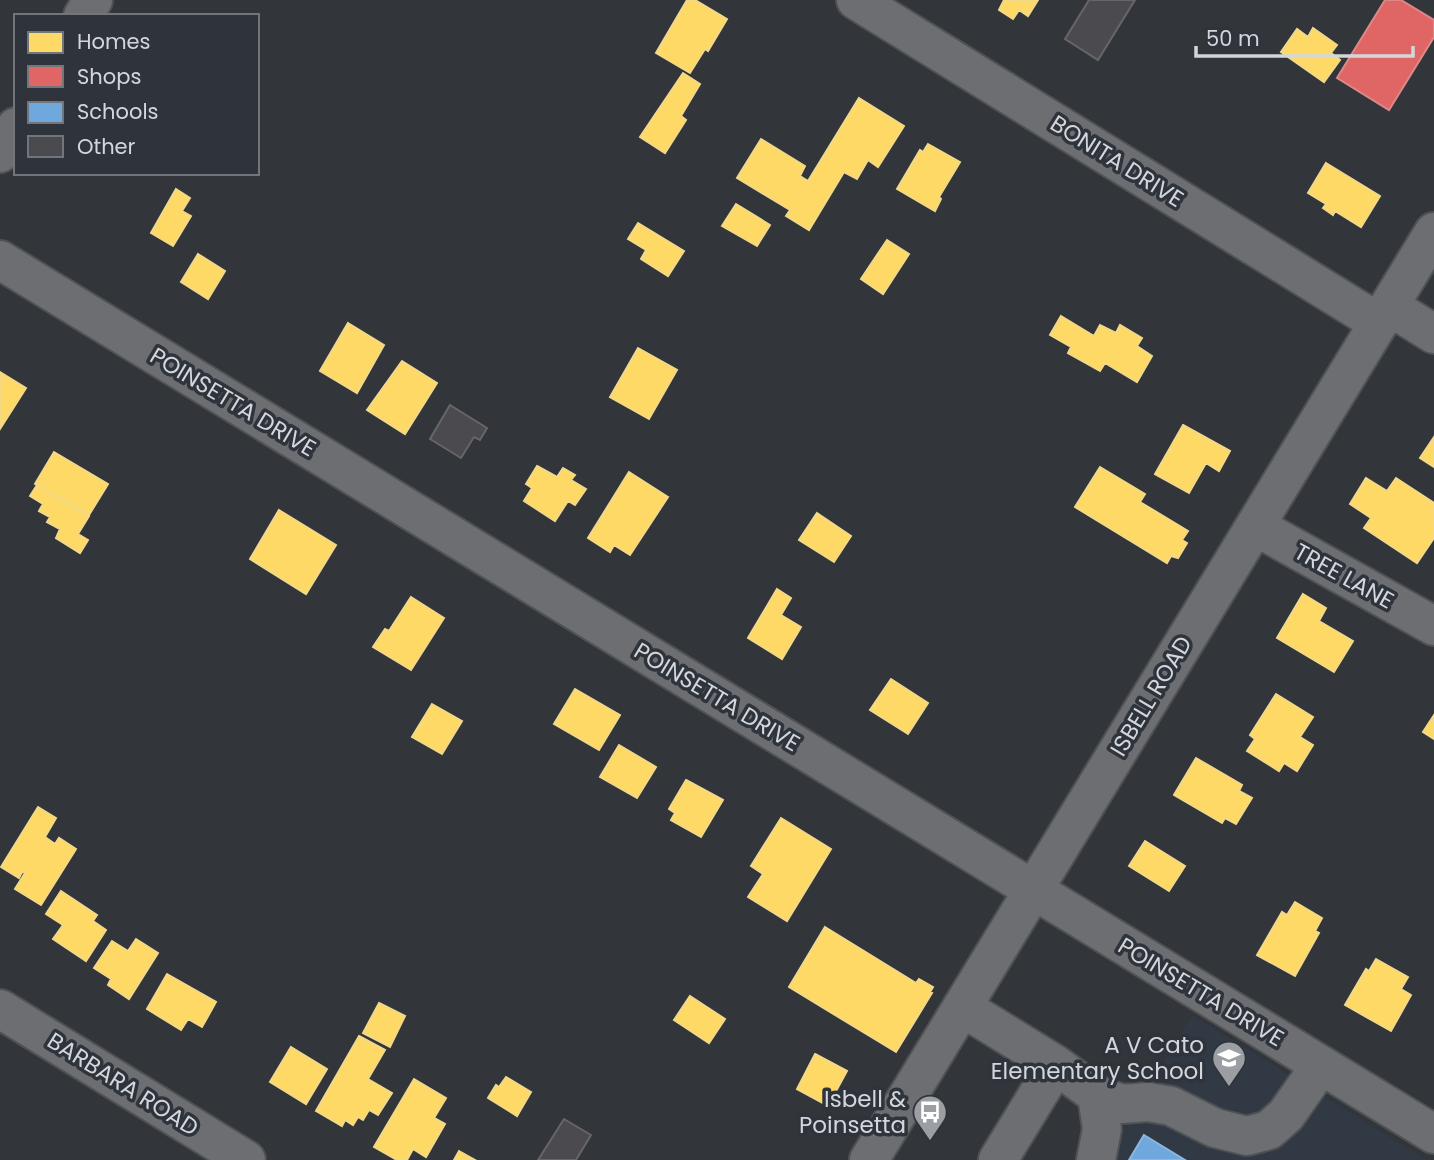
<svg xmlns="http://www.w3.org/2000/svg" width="1434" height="1160" viewBox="0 0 1434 1160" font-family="Poppins,sans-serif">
<rect width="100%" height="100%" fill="#323539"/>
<!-- built -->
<path fill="#313945" d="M1192,1015L1427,1160H1104Z"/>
<!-- homes -->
<path fill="#ffd966" stroke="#f2d889" stroke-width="2" d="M687,0H695L727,19L708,51L705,49L690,73L656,53Z
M1004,0H1038L1028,16L1019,10L1013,19L999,10Z
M1313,28L1337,45L1331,53L1340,60L1324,82L1281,52L1297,29L1308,37Z
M683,73L700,84L681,116L686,120L665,153L640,137Z
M859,98L904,126L878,167L868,160L857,179L844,172L809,230L786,216L790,210L737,178L761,139L805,166L800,176L808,181Z
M928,144L960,162L939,197L941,199L935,211L897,189L920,150L923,152Z
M1326,163L1380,196L1361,227L1335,211L1333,215L1323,208L1326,204L1308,193Z
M176,189L190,198L182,211L191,216L173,246L151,233Z
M736,204L770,225L757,246L722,226Z
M638,223L684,251L668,276L641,259L646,250L628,239Z
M887,240L909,254L883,294L861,279Z
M198,254L225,271L208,299L181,282Z
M1061,316L1094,336L1100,325L1116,333L1120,325L1142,338L1137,346L1152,356L1137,382L1105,363L1100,371L1068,353L1071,347L1050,335Z
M348,323L384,345L357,393L320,371Z
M638,348L677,370L649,419L610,397Z
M402,361L437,383L405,434L367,410Z
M0,372L26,388L0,429Z
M1183,425L1230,451L1219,471L1206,463L1189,493L1155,474Z
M1434,437V467L1420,458Z
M54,452L108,484L89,515L35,484Z
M537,466L557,477L563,468L575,475L571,480L586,489L575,505L568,501L555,521L524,501L532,488L526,484Z
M1100,467L1145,494L1140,502L1188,531L1182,540L1187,543L1178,558L1171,556L1167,563L1075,507Z
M629,472L668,497L630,555L614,545L610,552L588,538Z
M1366,478L1387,491L1396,478L1434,503V538L1417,563L1364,528L1371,518L1350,504Z
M37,485L89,516L78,534L88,540L80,553L56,538L60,529L47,522L50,517L39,511L43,504L30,496Z
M279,510L336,545L306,594L250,559Z
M817,513L851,536L834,562L799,540Z
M777,589L791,598L781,615L801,627L782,659L748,638Z
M1303,594L1326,608L1319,621L1353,641L1334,672L1277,638Z
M411,597L444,618L411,670L373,647L385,629L389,631Z
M891,679L928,703L908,734L870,710Z
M575,689L620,715L599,750L554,724Z
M1276,694L1313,717L1300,737L1313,745L1297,771L1284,763L1279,771L1247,751L1255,739L1250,735Z
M432,704L462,721L442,754L412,737Z
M1434,715V739L1423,732Z
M619,745L656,767L637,798L600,777Z
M1196,758L1242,785L1239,791L1252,798L1236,824L1225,818L1222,823L1174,795Z
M686,780L723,800L701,837L671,820L675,813L669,809Z
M38,807L56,818L45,837L55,844L59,838L76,849L41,905L15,889L25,873L22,872L19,878L1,867Z
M781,818L831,849L787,921L748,897L763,874L751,866Z
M1145,841L1185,866L1169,891L1129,866Z
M61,891L97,915L93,921L106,930L86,961L53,939L63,925L46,914Z
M1295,902L1322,918L1315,931L1319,933L1295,976L1257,955L1282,912L1287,915Z
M825,927L916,983L919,979L933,987L930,992L932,993L896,1052L789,987Z
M136,939L158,953L129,999L108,985L111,979L94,968L112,941L128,951Z
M1376,959L1408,977L1401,989L1411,995L1391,1031L1345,1005L1366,969L1369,971Z
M167,974L216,1002L202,1027L188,1019L181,1030L147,1009Z
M690,996L725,1019L709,1043L674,1020Z
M379,1003L405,1016L390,1047L363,1033Z
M359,1036L385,1050L368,1079L392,1093L378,1115L369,1110L363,1120L358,1117L353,1125L345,1120L342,1126L316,1111Z
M291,1047L327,1069L306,1104L270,1082Z
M815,1054L847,1071L828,1106L797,1089Z
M506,1077L531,1092L517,1116L488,1098L496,1085L499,1087Z
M414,1079L446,1098L434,1118L445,1124L426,1157L413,1149L407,1160H397L374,1147Z
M459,1151L475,1160H454Z"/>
<!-- shops -->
<path fill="#e06666" stroke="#dc8889" stroke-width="2" d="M1385,0H1401L1434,20V37L1389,110L1337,78Z"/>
<!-- schools -->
<path fill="#6fa8dc" stroke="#8db6dc" stroke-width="2" d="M1144,1135L1185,1160H1129Z"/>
<!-- building -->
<path fill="#4b4b4f" stroke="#66666a" stroke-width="2" d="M1089,0H1135L1098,60L1065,39Z
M450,405L487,428L480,440L474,437L461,458L430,439Z
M564,1119L591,1135L576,1160H538Z"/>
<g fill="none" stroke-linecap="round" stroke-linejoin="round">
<!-- minor casing -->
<g stroke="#4f5255" stroke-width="42">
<path id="minor" d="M856,0L1379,323
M83,16L93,0
M0,153L16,127
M0,260L1434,1134
M1389,306L1434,334
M1255,526L1434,626
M962,1007L1056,1065L1097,1095L1122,1104L1148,1102L1171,1106L1215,1128L1247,1136L1269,1130L1286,1115L1321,1065
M0,1009L246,1160
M869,1160L1434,232
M998,1160L1056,1065
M1096,1160L1102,1129L1097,1095"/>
</g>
<!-- minor -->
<use href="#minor" stroke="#6c6e71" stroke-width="38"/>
</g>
<!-- icons -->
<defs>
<g id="school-pin" transform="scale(1.75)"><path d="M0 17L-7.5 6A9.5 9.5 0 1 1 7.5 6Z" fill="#9b9ea3" stroke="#2f343c"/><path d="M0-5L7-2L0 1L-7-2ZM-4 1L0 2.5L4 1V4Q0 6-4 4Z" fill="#fff"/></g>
<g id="bus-pin" transform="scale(1.75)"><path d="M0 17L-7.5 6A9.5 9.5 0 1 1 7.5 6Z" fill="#9b9ea3" stroke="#2f343c"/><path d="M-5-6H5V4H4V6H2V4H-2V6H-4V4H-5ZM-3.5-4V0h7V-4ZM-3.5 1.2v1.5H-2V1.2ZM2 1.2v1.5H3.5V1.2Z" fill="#fff"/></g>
</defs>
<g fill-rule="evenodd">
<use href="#school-pin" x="1229" y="1058"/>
<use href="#bus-pin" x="930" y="1112"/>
</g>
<g text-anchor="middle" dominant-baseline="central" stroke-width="7" stroke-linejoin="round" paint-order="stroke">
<!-- street labels -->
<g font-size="23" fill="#d3d7dc" stroke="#2f343c">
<text transform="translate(1117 161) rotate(32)">BONITA DRIVE</text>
<text transform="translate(233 402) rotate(31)">POINSETTA DRIVE</text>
<text transform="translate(1344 576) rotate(29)">TREE LANE</text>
<text transform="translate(1151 696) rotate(-59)">ISBELL ROAD</text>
<text transform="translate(717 697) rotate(31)">POINSETTA DRIVE</text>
<text transform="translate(1201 992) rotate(31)">POINSETTA DRIVE</text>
<text transform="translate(123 1084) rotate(32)">BARBARA ROAD</text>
</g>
<!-- poi labels -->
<g font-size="23" fill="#d3d7dc" stroke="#2f343c" text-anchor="end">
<text x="1204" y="1045">A V Cato<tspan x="1204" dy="26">Elementary School</tspan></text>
<text x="906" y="1099">Isbell &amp;<tspan x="906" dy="26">Poinsetta</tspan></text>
</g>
</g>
<!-- legend -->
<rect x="14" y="14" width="245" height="161" fill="#2f343c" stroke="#71757c" stroke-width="2"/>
<rect x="28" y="32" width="35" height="21" fill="#ffd966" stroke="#71757c" stroke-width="2"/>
<text x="77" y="49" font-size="21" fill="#d3d7dc">Homes</text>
<rect x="28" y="66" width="35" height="21" fill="#e06666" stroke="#71757c" stroke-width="2"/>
<text x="77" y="84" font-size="21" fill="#d3d7dc">Shops</text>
<rect x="28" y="102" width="35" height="21" fill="#6fa8dc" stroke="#71757c" stroke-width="2"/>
<text x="77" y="119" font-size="21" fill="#d3d7dc">Schools</text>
<rect x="28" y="136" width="35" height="21" fill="#4b4b4f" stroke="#71757c" stroke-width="2"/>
<text x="77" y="154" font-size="21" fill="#d3d7dc">Other</text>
<!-- scale -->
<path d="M1196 46v10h217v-10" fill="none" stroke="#d3d7dc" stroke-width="3.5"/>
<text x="1206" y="46" font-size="21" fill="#d3d7dc" stroke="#2f343c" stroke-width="5" paint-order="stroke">50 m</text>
</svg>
